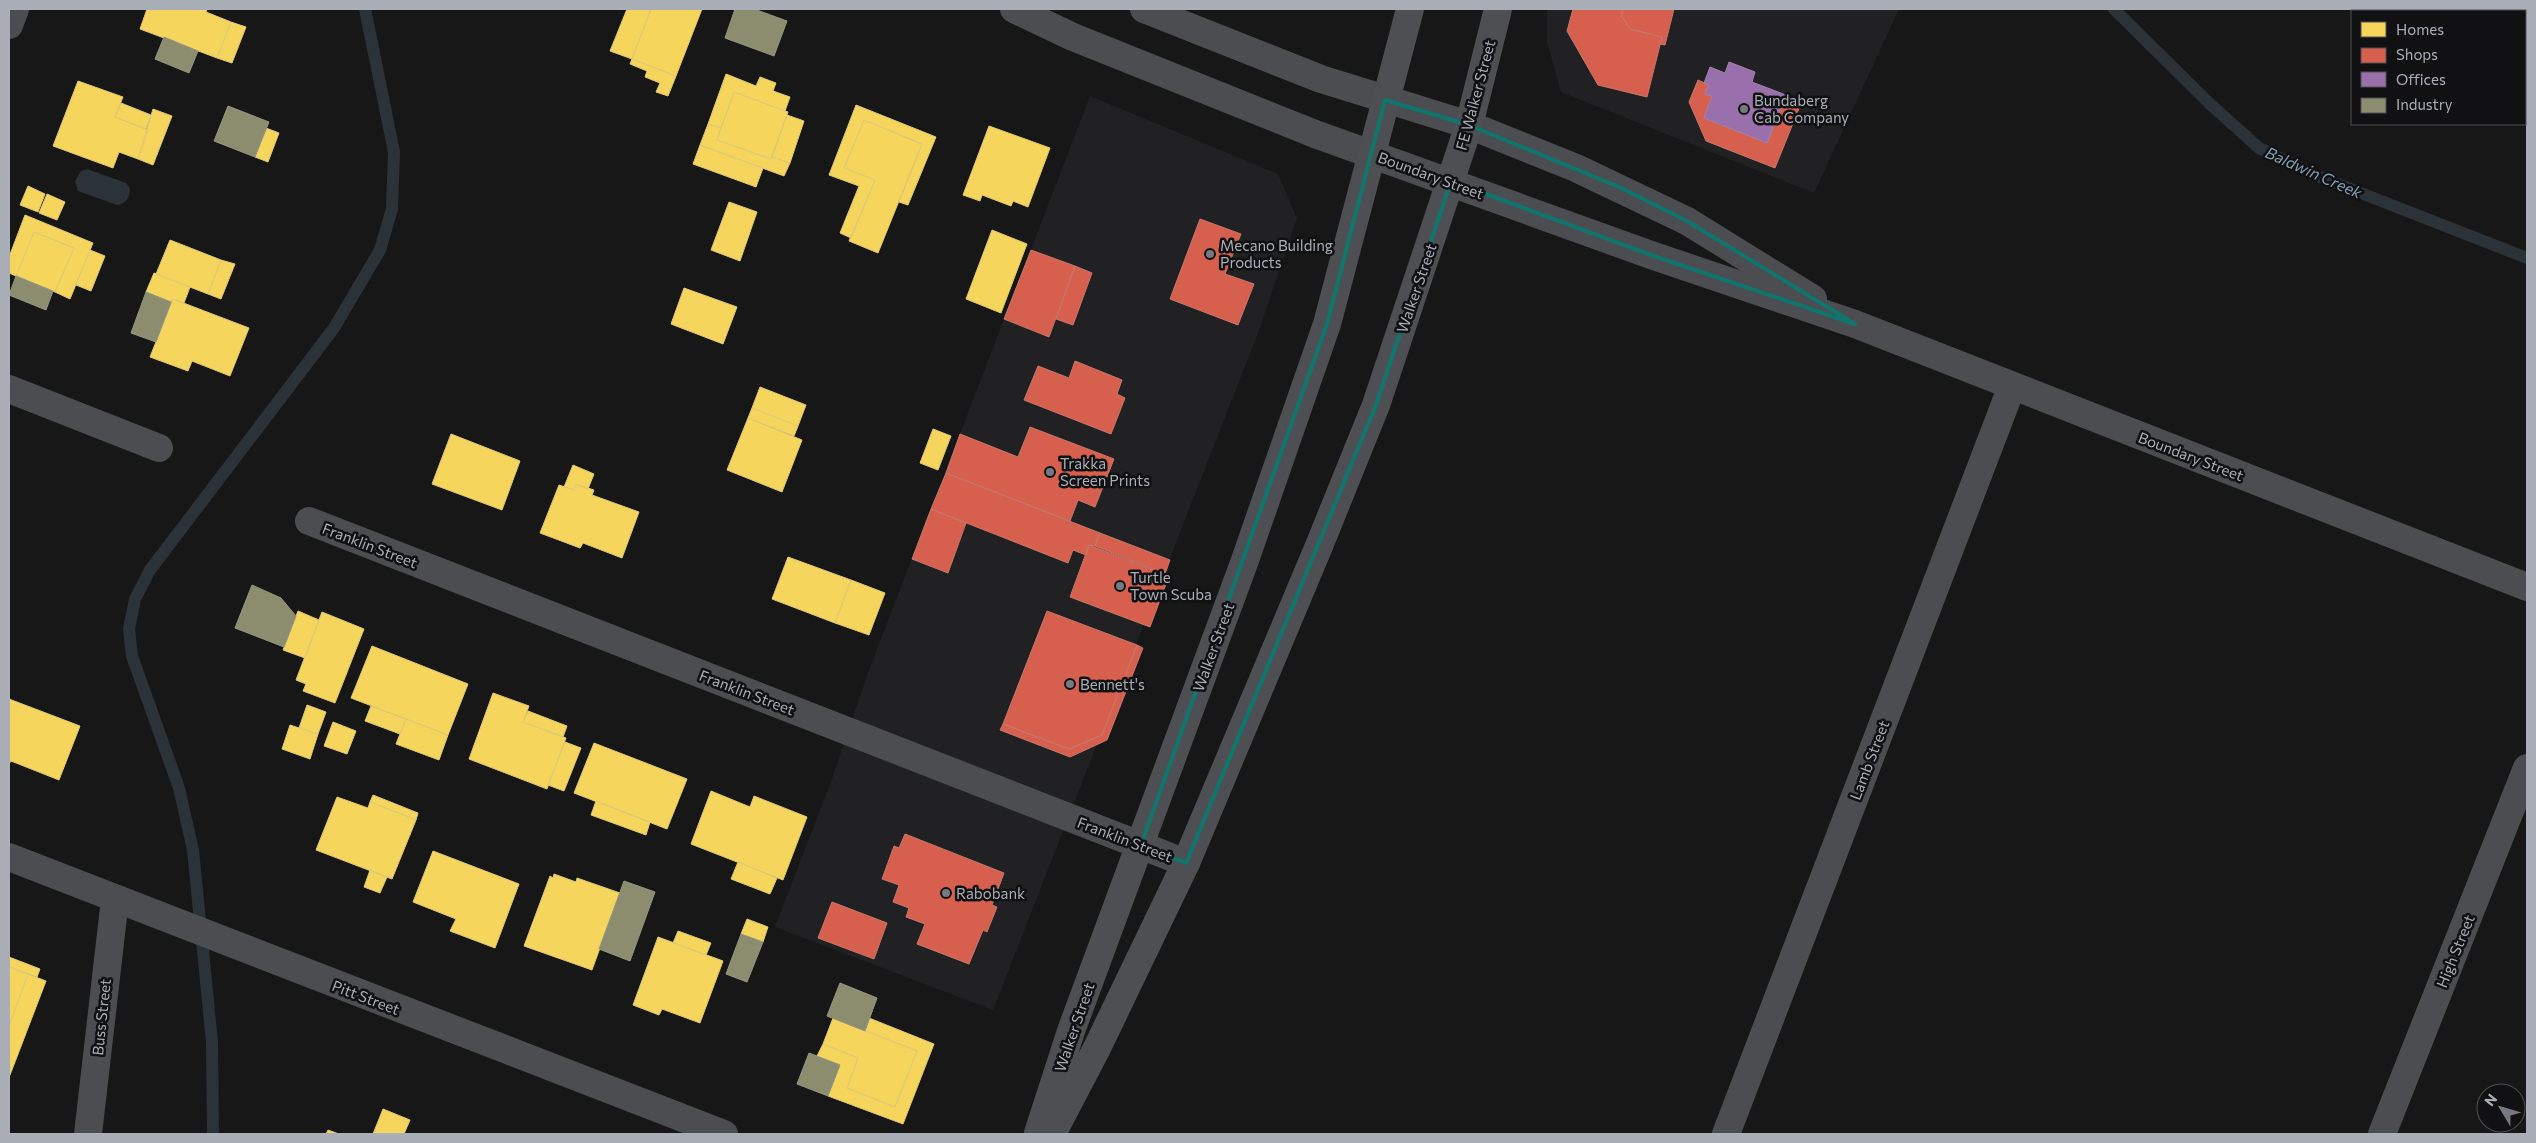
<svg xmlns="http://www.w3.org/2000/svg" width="2536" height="1143" viewBox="0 0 2536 1143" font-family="Commissioner,sans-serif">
<rect width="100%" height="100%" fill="#171717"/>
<!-- built -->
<path fill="#212123" d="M1547,9H1899L1814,193L1561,92L1547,42Z
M1090,96L1278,174L1297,218L1258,333L993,1010L775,927L829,787L869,670Z"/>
<!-- water -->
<path fill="#2b3338" d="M87,169L126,183L130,188C130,197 126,204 117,205L78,191L75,181L81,171Z"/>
<!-- homes -->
<path fill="#f6d55c" stroke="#dfc977" d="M147,9H207L206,12L231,22L217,58L140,29Z
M627,9H651L632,59L610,51Z
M651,9H702L676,76L632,59Z
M231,22L246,27L232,63L217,58Z
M632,59L676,76L668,96L656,92L660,83L645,77L647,71L630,64Z
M726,74L756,86L760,77L776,83L773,91L790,97L785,111L734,92L721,128L708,124Z
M78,81L123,97L115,117L148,130L138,159L119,152L113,168L53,146Z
M734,92L788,112L771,159L717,140Z
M121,103L151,115L146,129L115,117Z
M856,105L936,137L908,205L899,202L922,144L864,120L844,168L875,180L851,238L840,233L859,186L829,175Z
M153,109L172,116L153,165L138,159Z
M787,115L804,121L790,163L772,157Z
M864,120L922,144L878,253L849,241L875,180L844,168Z
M708,124L721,128L717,140L771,159L772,157L790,163L784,176L700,145Z
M989,126L1050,148L1028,207L1013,201L1011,206L982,195L980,201L963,195Z
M266,128L279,133L268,162L255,157Z
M700,145L763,168L756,187L693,164Z
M28,186L45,194L38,212L20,205Z
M47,194L65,202L57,220L39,213Z
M729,202L757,212L740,261L711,250Z
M25,215L93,243L70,299L55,292L74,248L34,232L16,276L9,273V257Z
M992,230L1027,244L1001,313L966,299Z
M34,232L74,248L55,292L16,276Z
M170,240L221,260L208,294L156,274Z
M90,250L105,256L91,291L76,285Z
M221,260L235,264L221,299L208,294Z
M154,273L190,287L184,303L173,299L171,302L146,292Z
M684,288L737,307L723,344L671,324Z
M173,299L249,328L230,376L192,361L188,371L150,357Z
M760,387L806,405L798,426L752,408Z
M752,408L798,426L794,436L748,418Z
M748,418L802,440L782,492L727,470Z
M933,429L951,436L938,470L920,463Z
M451,434L520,461L502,510L432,484Z
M573,465L594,474L588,489L576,484L574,490L564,487Z
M576,484L594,490L592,495L639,512L622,558L583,543L580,548L540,533L559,485L574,490Z
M788,557L851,580L835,623L772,599Z
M851,580L885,593L869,635L835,623Z
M298,611L319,620L305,658L283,650Z
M322,612L364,629L335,703L303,691L306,684L296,680Z
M372,646L468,684L448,735L351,698Z
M493,693L529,706L523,722L566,738L547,789L469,759Z
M9,699L80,726L59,780L11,761L9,764Z
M307,705L326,712L318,734L299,728Z
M371,706L406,719L400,734L365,721Z
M528,711L567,726L563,737L523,722Z
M406,719L448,735L439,760L396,744Z
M333,722L356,731L347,754L324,746Z
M290,725L318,734L310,759L282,749Z
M565,742L581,748L564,791L548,785Z
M594,743L687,779L667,829L574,793Z
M711,791L750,807L754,796L807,817L783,880L691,844Z
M373,795L418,813L416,820L370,802Z
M337,797L368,808L370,802L416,820L392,879L316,850Z
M596,801L650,822L646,835L591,815Z
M433,851L519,884L495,948L450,931L456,919L413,902Z
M738,862L777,878L770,894L731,879Z
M370,870L387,877L380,893L364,887Z
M554,874L576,882L577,878L620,893L592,970L524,946L550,876L553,878Z
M747,919L768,927L763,942L741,934Z
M678,931L711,943L706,955L673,943Z
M658,937L723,961L700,1023L662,1009L659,1015L633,1005Z
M9,957L40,969L37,977L9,967Z
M9,967L28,974L9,1026Z
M28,974L46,981L10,1075L9,1026Z
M833,1018L917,1051L895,1107L847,1088L858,1058L823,1044Z
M869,1018L934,1044L903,1124L828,1096L840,1065L817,1056L823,1044L858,1058L847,1088L895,1107L917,1051L865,1031Z
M383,1109L410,1120L404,1134H373Z
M328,1130L339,1134H326Z"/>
<!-- shops -->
<path fill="#d6604d" stroke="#c8776d" d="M1573,9H1623L1621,15L1630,29L1662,37L1647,97L1598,85L1567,31Z
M1623,9H1674L1665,45L1660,44L1662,37L1630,29L1621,15Z
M1698,80L1709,85L1705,94L1712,96L1704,118L1767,143L1784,99L1800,106L1775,168L1706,141L1689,102Z
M1200,219L1241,234L1225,274L1254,284L1238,325L1170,299Z
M1031,250L1075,266L1049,337L1004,319Z
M1075,266L1092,273L1073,325L1056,319Z
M1075,361L1122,380L1117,394L1125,398L1111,434L1024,400L1038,366L1069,378Z
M1030,427L1114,459L1095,507L1078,500L1070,521L946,473L960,434L1018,457Z
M946,473L1100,533L1095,546L1089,545L1086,555L1073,550L1068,563L931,509Z
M931,509L966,523L948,573L912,559Z
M1100,533L1170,560L1165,574L1095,546Z
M1089,545L1169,576L1150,627L1070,597Z
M1047,611L1137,645L1102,735L1069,749L1003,724Z
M1137,645L1143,648L1107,740L1070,757L1000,730L1003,724L1069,749L1102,735Z
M905,834L1004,873L992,905L997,907L987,932L983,930L969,964L917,944L925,924L906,917L909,908L893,902L899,885L882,879L894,846L899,848Z
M832,902L887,923L874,959L818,938Z"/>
<!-- offices -->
<path fill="#9970ab" stroke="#9e83af" d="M1729,62L1755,72L1752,82L1786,95L1767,143L1704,118L1712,96L1705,94L1709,85L1704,83L1710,67L1725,73Z"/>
<!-- industry -->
<path fill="#8c8c6e" stroke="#959684" d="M735,9H754L787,21L774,56L725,38Z
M164,37L198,51L189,73L155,59Z
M228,106L269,122L255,157L214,141Z
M16,276L53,291L46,310L9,295Z
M146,292L171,302L156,342L131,333Z
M252,585L281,598L296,616L284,647L235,628Z
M624,881L655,892L630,961L599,949Z
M741,934L763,942L747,982L726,974Z
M840,983L877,998L865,1031L827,1016Z
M809,1053L840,1065L828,1096L797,1084Z"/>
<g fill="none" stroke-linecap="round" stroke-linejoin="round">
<!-- stream -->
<path stroke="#2b3338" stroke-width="12" d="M2114,9L2209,103L2259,148L2315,175L2527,258
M213,1134L212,1042L193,850L179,788L132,656L129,629L135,599L150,570L334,328L380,250L392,209L394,152L365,9"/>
<!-- minor -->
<path stroke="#4b4d50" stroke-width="28" d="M1014,9L1073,37L1315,134L1651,255L1855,324L2527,587
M1144,9L1321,79L1469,125L1576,168L1687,221L1813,299
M9,25L15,9
M9,389L159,448
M309,521L1186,863
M9,857L724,1134
M88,1134L115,899
M1726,1134L2012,386
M2382,1134L2527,768"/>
<!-- major -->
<path stroke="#4d4f52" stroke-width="28" d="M1038,1133L1071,1031L1244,563L1327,324L1410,9
M1052,1134L1097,1048L1186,863L1319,546L1376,405L1469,125L1498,9"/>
</g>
<!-- marked area -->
<path fill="none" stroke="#0f766e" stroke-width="4" stroke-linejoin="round" d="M1385,100L1469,125L1619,187L1687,221L1855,324L1651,255L1451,181L1376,405L1186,863L1141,845L1327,324Z"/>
<!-- markers -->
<g fill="#76797f" stroke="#111113" stroke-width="2">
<circle cx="1744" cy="109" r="5"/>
<circle cx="1210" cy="254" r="5"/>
<circle cx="1050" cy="472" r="5"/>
<circle cx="1120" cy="586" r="5"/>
<circle cx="1070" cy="684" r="5"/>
<circle cx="946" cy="893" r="5"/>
</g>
<g text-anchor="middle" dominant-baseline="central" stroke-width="5" stroke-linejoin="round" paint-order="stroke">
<!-- street labels -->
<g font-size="15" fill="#a9aeb7" stroke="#111113">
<text transform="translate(1475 95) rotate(-75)">FE Walker Street</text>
<text transform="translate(1431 175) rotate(20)">Boundary Street</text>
<text transform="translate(1416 288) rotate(-71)">Walker Street</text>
<text transform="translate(2191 456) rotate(21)">Boundary Street</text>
<text transform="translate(370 545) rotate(21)">Franklin Street</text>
<text transform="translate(1213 647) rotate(-70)">Walker Street</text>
<text transform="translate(747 692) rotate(21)">Franklin Street</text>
<text transform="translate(1869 760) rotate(-69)">Lamb Street</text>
<text transform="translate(1125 839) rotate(21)">Franklin Street</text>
<text transform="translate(2455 951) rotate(-68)">High Street</text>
<text transform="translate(366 997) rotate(21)">Pitt Street</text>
<text transform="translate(101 1017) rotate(-84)">Buss Street</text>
<text transform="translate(1074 1027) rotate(-71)">Walker Street</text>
</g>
<!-- poi labels -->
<g font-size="15" fill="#a9aeb7" stroke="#111113" text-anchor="start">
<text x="1754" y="100">Bundaberg<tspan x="1754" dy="17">Cab Company</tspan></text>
<text x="1220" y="245">Mecano Building<tspan x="1220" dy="17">Products</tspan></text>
<text x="1060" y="463">Trakka<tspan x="1060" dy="17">Screen Prints</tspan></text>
<text x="1130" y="577">Turtle<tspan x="1130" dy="17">Town Scuba</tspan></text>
<text x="1080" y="684">Bennett's</text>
<text x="956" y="893">Rabobank</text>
</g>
<!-- water labels -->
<g font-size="16" font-style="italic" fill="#819eb1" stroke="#111113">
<text transform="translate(2314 172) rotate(24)">Baldwin Creek</text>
</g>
</g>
<!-- border -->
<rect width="2536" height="1143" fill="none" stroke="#a9aeb7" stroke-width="20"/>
<!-- legend -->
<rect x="2351" y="10" width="175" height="115" fill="#111113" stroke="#4e5055"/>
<rect x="2361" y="22" width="25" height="15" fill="#f6d55c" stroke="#4e5055"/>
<text x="2396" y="35" font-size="15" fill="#a9aeb7">Homes</text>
<rect x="2361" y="48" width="25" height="15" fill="#d6604d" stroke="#4e5055"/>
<text x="2396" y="60" font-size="15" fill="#a9aeb7">Shops</text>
<rect x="2361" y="72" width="25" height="15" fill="#9970ab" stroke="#4e5055"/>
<text x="2396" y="85" font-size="15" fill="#a9aeb7">Offices</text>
<rect x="2361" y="98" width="25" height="15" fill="#8c8c6e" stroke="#4e5055"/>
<text x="2396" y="110" font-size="15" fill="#a9aeb7">Industry</text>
<!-- north arrow -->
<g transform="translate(2501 1108) rotate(308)"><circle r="24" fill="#111113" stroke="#4e5055"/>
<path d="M0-4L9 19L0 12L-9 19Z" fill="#76797f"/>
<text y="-8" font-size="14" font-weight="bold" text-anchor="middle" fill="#a9aeb7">N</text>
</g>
</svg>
